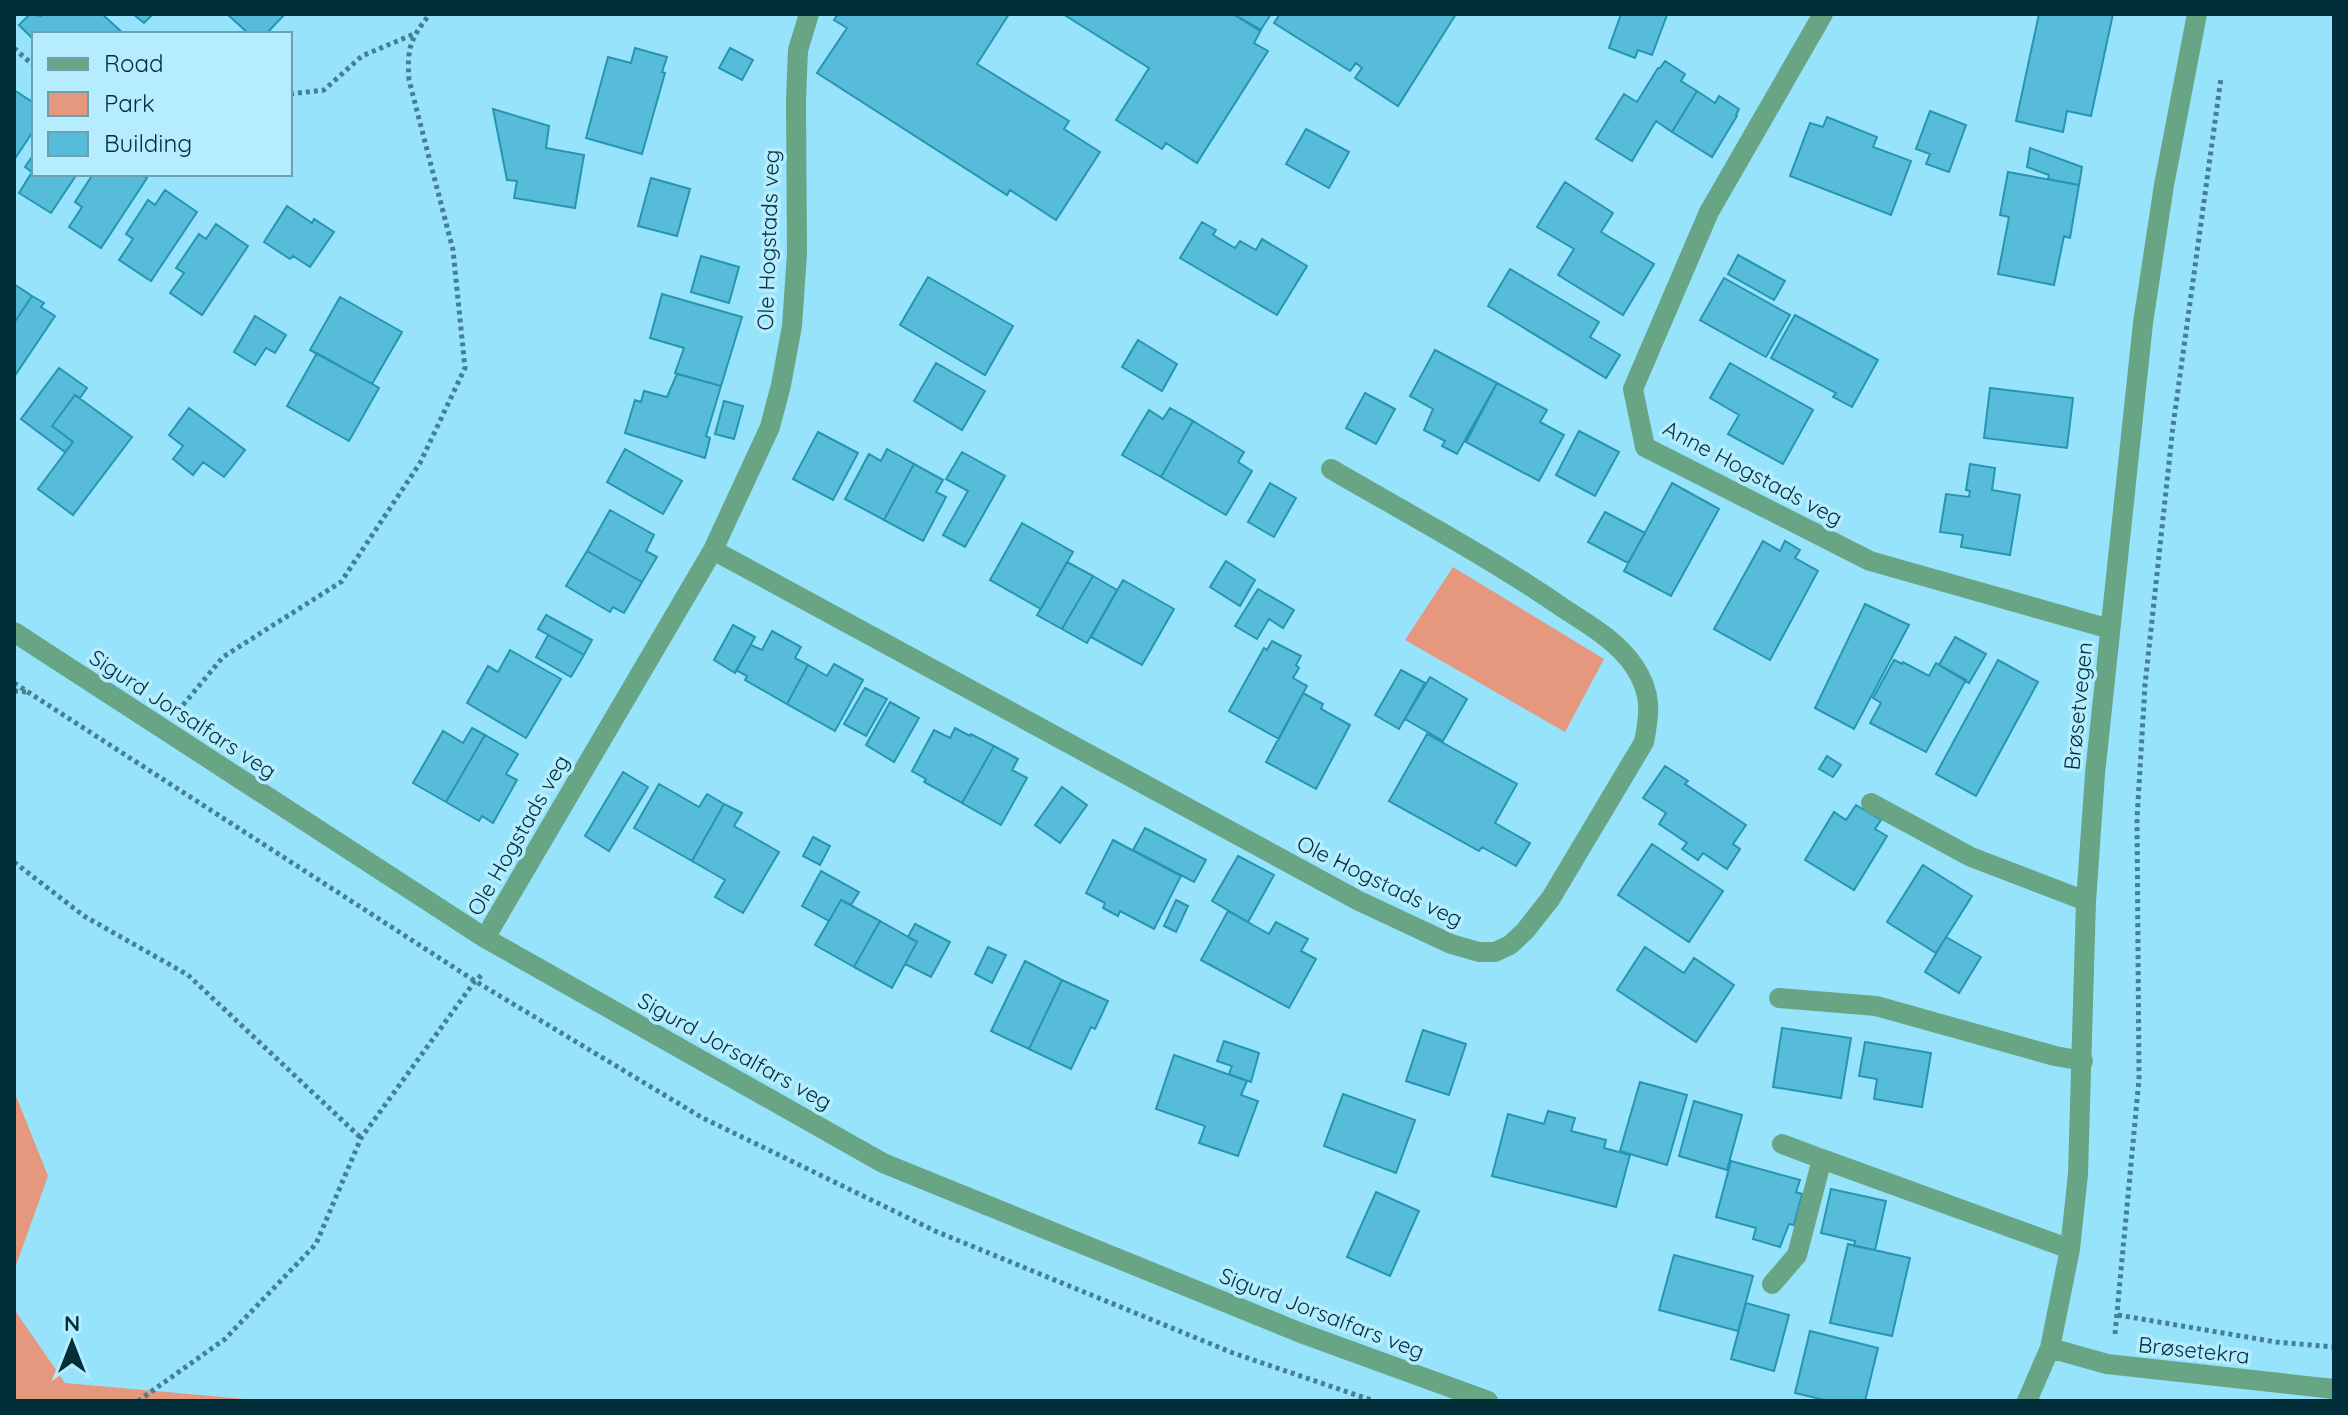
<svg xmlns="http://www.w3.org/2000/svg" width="2348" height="1415" viewBox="0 0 2348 1415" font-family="Quicksand,sans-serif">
<rect width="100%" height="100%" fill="#96e3fb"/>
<!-- green -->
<path fill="#e5987d" d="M1453,567L1604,659L1565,732L1405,640Z
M14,1091L48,1176L14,1271Z
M14,1309L65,1383L267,1401H14Z"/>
<!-- building -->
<path fill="#57bcda" stroke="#2695b1" stroke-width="2" d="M30,14L41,16L42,14H102L124,34H34V40L19,25Z
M133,14H153L144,23Z
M227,14H285L266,34H249Z
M838,14H1009L977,64L1069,121L1064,129L1100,152L1056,220L1010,190L1007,195L817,73L847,28L834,20Z
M1063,14H1233L1261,30L1254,43L1268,51L1197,163L1166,143L1162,149L1116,120L1149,68Z
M1233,14H1271L1260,31Z
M1280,14H1456L1398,106L1355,78L1362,68L1356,63L1350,71L1274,23Z
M1621,14L1667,15L1652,55L1638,50L1635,58L1609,48Z
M2039,14H2113L2091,116L2067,111L2063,132L2016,121Z
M635,48L667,57L662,72L665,73L642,154L586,138L608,57L631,63Z
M730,48L753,60L742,80L719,68Z
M1665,61L1685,74L1681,81L1697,91L1672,132L1656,121L1632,161L1596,139L1624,94L1637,102L1658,68H1660Z
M14,90L34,103V130L14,160Z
M1697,91L1715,103L1719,96L1739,109L1736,115L1737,116L1712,157L1672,132Z
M493,109L549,126L546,148L584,155L575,208L514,198L517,181L507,180Z
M1930,111L1966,125L1949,172L1926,164L1930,154L1916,149Z
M1827,117L1877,137L1873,147L1911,161L1891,215L1790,176L1810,123L1823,127Z
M1306,129L1349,152L1329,188L1286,164Z
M2030,148L2082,167L2079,185L2048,179L2049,175L2027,167Z
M34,154V174H77L51,213L19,193L32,172L25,167Z
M2008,172L2079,185L2070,238L2064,236L2054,285L1998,274L2009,217L2000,215Z
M93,174H141L147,178L101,248L69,227L82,207L75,202Z
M651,178L690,189L677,236L638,226Z
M1565,182L1613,213L1601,232L1654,264L1623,315L1558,275L1574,249L1537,227Z
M165,190L197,212L151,281L119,260L133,239L126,234L148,200L155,205Z
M287,206L312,223L314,219L334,232L310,267L293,256L290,259L264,242Z
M1202,222L1216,230L1213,235L1235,248L1240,241L1256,250L1262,239L1307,266L1277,315L1180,258Z
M216,224L248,246L202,315L170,293L184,273L176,268L199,234L206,239Z
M1738,255L1785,281L1774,300L1728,274Z
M701,256L739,267L729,303L691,292Z
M1510,269L1599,322L1590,337L1620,355L1606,378L1488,306Z
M928,277L1013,326L985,375L900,325Z
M1724,278L1790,315L1766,357L1700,320Z
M14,284L32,296L14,323Z
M662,294L742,317L721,386L675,373L684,348L650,338Z
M32,296L44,303L41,307L55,316L14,377V323Z
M340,297L402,332L372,384L310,350Z
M1795,315L1878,360L1852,407L1833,397L1836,393L1771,358Z
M255,316L286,335L275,353L266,348L255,365L234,352Z
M1138,340L1177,364L1162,391L1122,367Z
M1435,350L1497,383L1457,454L1442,446L1445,441L1424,430L1433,409L1410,396Z
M317,353L379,388L349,441L287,406Z
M936,363L985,391L962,430L914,401Z
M1730,363L1813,410L1783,464L1728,434L1739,415L1710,398Z
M59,368L87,388L80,398L75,395L52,426L73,442L65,452L21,419Z
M677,374L721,386L706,436L710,438L705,458L625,433L635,400L641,402L644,391L667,397Z
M1497,383L1547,410L1540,422L1564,435L1539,481L1466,442Z
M1990,388L2073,398L2067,448L1984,438Z
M1365,393L1395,409L1376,444L1346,428Z
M75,395L132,437L73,515L38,489L73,442L52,426Z
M724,401L743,406L734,439L715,434Z
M189,408L245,450L224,477L203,462L193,475L173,459L183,446L169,435Z
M1170,408L1193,421L1161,477L1122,455L1149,410L1163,419Z
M1193,421L1244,452L1238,462L1252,471L1226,515L1161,477Z
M1579,431L1619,452L1595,496L1556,475Z
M818,432L858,453L833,500L793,479Z
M625,449L682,481L663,514L607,482Z
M887,449L914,464L884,520L845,499L869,454L881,461Z
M962,452L1005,476L965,547L943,535L968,491L946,479Z
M914,464L943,480L936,492L946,497L923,541L884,520Z
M1970,464L1995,468L1992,490L2020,495L2010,555L1961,547L1963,535L1940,532L1946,494L1969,497L1970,491L1966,490Z
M1270,483L1296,498L1274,537L1248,522Z
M1672,483L1719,509L1671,596L1624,571Z
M610,510L654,535L646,551L657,557L642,582L587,551Z
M1605,512L1645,533L1628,563L1588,542Z
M1022,523L1073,552L1041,609L990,580Z
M1763,541L1780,551L1785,541L1800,550L1795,558L1818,571L1770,660L1714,629Z
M587,551L642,582L624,613L613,607L610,612L566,586Z
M1226,561L1255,580L1240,606L1210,587Z
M1067,562L1093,576L1062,629L1037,615Z
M1093,576L1117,590L1087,643L1062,629Z
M1123,580L1174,609L1142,665L1091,637Z
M1258,589L1294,610L1283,628L1269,619L1257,639L1235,626Z
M1865,604L1909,625L1854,729L1815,708Z
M546,615L592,640L584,655L538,629Z
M733,625L755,637L735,673L714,660Z
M772,631L801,647L795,658L808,665L787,704L745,680L747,676L736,670L751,645L762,650Z
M548,635L584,655L571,677L536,657Z
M1955,637L1986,654L1969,683L1939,665Z
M1272,641L1301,656L1296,665L1299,668L1293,678L1307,686L1279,739L1229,711L1264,648L1267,650Z
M510,650L561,679L526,738L467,703L488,666L498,672Z
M1894,660L1902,664L1903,662L1929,676L1936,663L1966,680L1926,752L1870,723L1881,703L1873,698Z
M1998,660L2038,682L1976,796L1936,774Z
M834,664L863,680L835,731L787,704L808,665L827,676Z
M1401,670L1425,683L1399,729L1375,715Z
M1430,677L1467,699L1443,741L1405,719Z
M865,688L887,699L866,736L844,724Z
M1303,693L1323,704L1321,709L1350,725L1316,789L1266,762Z
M890,702L919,718L894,762L866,745Z
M472,728L485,735L446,802L413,783L443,731L463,743Z
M955,728L970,736L971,734L994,746L962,803L924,782L926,779L912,771L934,730L950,738Z
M1427,734L1517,784L1495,823L1530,843L1516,866L1482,847L1479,851L1389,801Z
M485,735L518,754L506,774L517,780L493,823L482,816L479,821L446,802Z
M994,746L1018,759L1012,770L1027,778L1001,825L962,803Z
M1827,756L1841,765L1833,777L1819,769Z
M1665,766L1688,781L1685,784L1746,825L1733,844L1740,849L1727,869L1703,853L1698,860L1682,849L1687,843L1659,824L1666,813L1643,798Z
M623,772L648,787L609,851L585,836Z
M659,784L699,807L707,794L724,804L692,861L634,828Z
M1062,787L1087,805L1060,843L1035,825Z
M724,804L742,813L734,826L779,852L743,913L715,897L725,880L692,861Z
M1856,805L1881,820L1875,829L1887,836L1854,890L1805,860L1834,812L1846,820Z
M1145,828L1206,860L1194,882L1133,850Z
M813,837L830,846L820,865L803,856Z
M1113,840L1181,876L1154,929L1120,911L1118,916L1103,908L1105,903L1086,893Z
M1652,844L1723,891L1689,942L1618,895Z
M1238,856L1274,875L1248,922L1212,901Z
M1923,865L1972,896L1936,953L1887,922Z
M821,871L859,892L851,905L841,900L829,921L802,906Z
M841,900L880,921L854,967L815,945Z
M1176,900L1188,906L1176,932L1164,926Z
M1228,911L1269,934L1276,922L1308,939L1301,951L1316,959L1289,1008L1201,960Z
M880,921L917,942L892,988L854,967Z
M915,924L950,942L931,977L905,964L917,942L908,937Z
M1946,937L1981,957L1959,993L1925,972Z
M988,947L1006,955L992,983L975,974Z
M1645,947L1684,973L1694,958L1734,985L1696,1042L1617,990Z
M1025,961L1062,980L1029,1049L991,1031Z
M1062,980L1108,1001L1095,1029L1091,1027L1071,1069L1029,1049Z
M1782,1028L1851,1038L1841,1098L1773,1087Z
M1423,1030L1466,1044L1449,1095L1406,1081Z
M1224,1041L1259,1053L1251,1082L1229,1074L1232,1066L1217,1061Z
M1865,1042L1931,1053L1922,1107L1874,1099L1877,1079L1859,1076Z
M1174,1055L1247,1081L1241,1095L1258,1101L1238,1156L1199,1143L1205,1126L1156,1109Z
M1640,1082L1687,1095L1667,1165L1620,1151Z
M1343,1094L1415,1120L1396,1173L1324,1146Z
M1694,1101L1742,1115L1727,1170L1679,1156Z
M1548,1111L1575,1118L1571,1131L1606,1140L1604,1148L1630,1155L1616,1207L1492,1176L1508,1114L1544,1124Z
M1731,1161L1800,1180L1796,1192L1802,1194L1794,1225L1789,1224L1780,1247L1753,1239L1756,1228L1716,1217Z
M1831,1189L1886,1201L1875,1250L1854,1246L1855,1241L1821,1233Z
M1376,1192L1419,1211L1390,1276L1347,1257Z
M1848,1244L1910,1258L1892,1336L1830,1323Z
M1674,1255L1753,1276L1738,1331L1659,1310Z
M1746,1303L1789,1315L1774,1371L1731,1359Z
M1810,1331L1878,1348L1865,1401H1829L1795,1393Z"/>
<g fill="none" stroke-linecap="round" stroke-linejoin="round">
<!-- path -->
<path stroke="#448091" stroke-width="5" stroke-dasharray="4 4" stroke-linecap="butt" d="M14,48L34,66
M290,94L324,90L362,56L414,34
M14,683L475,981L701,1117L935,1231L1233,1353L1374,1401
M14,691L27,692
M183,705L223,657L341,582L420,463L465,368L453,250L409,80C407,48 410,39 430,14
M14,862L84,916L188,975L361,1138
M2118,1315L2276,1342L2334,1347
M2115,1334L2139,1079L2137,819L2145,685L2173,426L2221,78
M138,1401L225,1339L316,1244L361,1138L475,981L484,973"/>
<!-- minor -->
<path stroke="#67a584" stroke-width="20" d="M1823,14L1709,212L1633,389L1645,447L1870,561L2110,629
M713,550L1359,901L1451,944L1479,952H1495L1510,945L1525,931L1551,898L1644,742C1650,712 1652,693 1634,666C1616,640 1589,625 1563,608C1489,557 1408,514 1331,469
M14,632L485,938L883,1163L1301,1333L1488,1401
M1871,803L1971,857L2086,901
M485,938L713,550L770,427L781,385L792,326L797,254L796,101L798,50L809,14
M1779,998L1876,1006L2055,1056L2083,1061
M1782,1144L1822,1159
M1772,1284L1797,1255L1822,1159L2070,1249
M2050,1348L2107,1364L2334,1389
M2027,1401L2050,1348L2070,1249L2078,1174L2086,901L2095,774L2143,323L2164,185L2197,14"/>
</g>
<g text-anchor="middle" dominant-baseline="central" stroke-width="7" stroke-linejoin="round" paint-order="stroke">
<!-- street labels -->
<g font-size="22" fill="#002f3a" stroke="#b5edff">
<text transform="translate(768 240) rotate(-88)">Ole Hogstads veg</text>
<text transform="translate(1753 473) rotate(28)">Anne Hogstads veg</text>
<text transform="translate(2078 706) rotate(-84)">Brøsetvegen</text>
<text transform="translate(183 714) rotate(33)">Sigurd Jorsalfars veg</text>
<text transform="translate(518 835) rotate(-60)">Ole Hogstads veg</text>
<text transform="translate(1380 881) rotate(26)">Ole Hogstads veg</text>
<text transform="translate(735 1051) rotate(29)">Sigurd Jorsalfars veg</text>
<text transform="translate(1322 1313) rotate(21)">Sigurd Jorsalfars veg</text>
<text transform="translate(2194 1350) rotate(6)">Brøsetekra</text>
</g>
</g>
<!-- border -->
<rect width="2348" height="1415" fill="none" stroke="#002f3a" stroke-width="32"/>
<!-- legend -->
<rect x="32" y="32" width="260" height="144" fill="#b5edff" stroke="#6da1b0" stroke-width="2"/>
<rect x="48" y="58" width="40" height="12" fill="#67a584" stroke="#6da1b0" stroke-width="2"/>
<text x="104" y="72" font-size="24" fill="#002f3a">Road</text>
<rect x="48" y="92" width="40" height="24" fill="#e5987d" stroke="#6da1b0" stroke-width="2"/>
<text x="104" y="112" font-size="24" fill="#002f3a">Park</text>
<rect x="48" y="132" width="40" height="24" fill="#57bcda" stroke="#6da1b0" stroke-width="2"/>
<text x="104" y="152" font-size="24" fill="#002f3a">Building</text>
<!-- north arrow -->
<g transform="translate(72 1343)" stroke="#b5edff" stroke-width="6" paint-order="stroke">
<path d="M0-6L14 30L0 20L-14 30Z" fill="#002f3a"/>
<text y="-12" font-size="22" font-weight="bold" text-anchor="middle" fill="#002f3a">N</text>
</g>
</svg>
